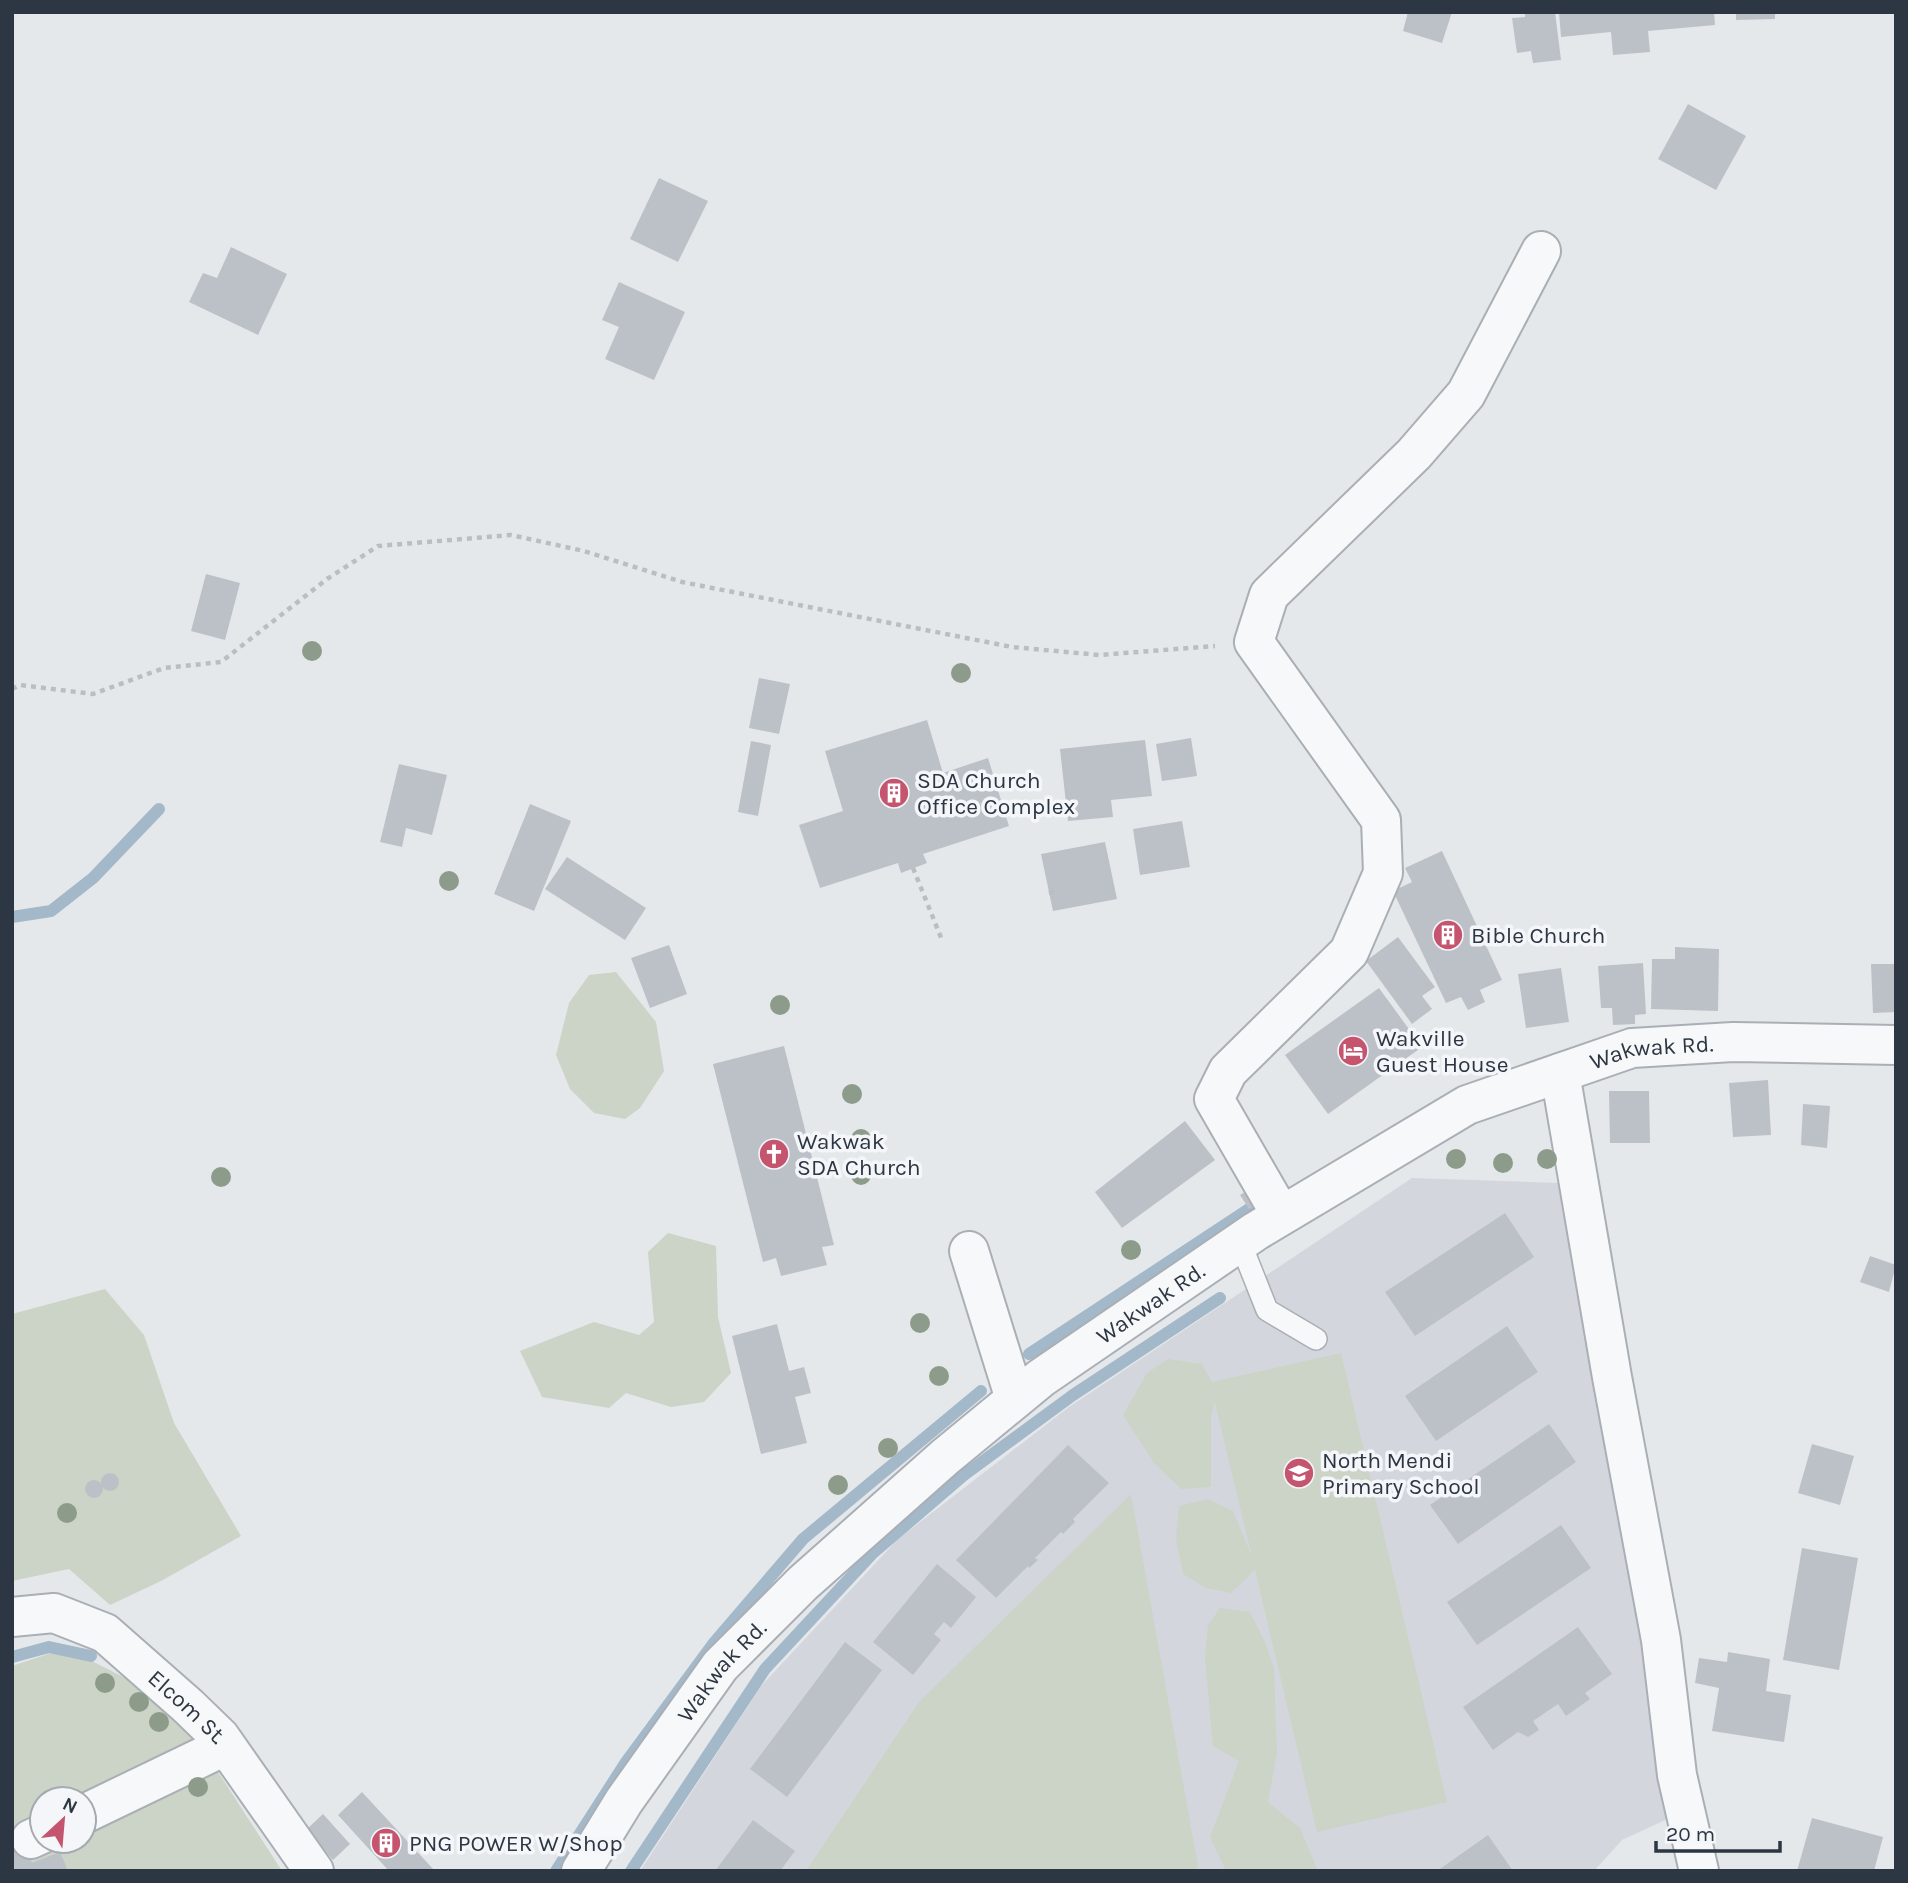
<svg xmlns="http://www.w3.org/2000/svg" width="1908" height="1883" viewBox="0 0 1908 1883" font-family="Karla,sans-serif">
<rect width="100%" height="100%" fill="#e5e8eb"/>
<!-- built -->
<path fill="#d3d7dd" d="M1412,1178L1563,1183L1674,1816L1622,1840L1594,1871H640L761,1686L898,1539L1069,1407Z"/>
<!-- green -->
<path fill="#cbd4c6" fill-rule="evenodd" d="M616,972L656,1022L664,1071L640,1108L625,1119L594,1113L570,1089L556,1055L569,1003L589,975Z
M668,1233L716,1246L718,1317L731,1373L704,1402L671,1407L626,1393L609,1408L542,1397L520,1351L594,1322L639,1335L654,1322L648,1252Z
M105,1289L144,1335L174,1423L241,1536L161,1581L110,1605L69,1569L12,1581V1314Z
M1341,1353L1447,1802L1317,1832L1255,1570L1231,1593L1206,1588L1183,1574L1176,1540L1179,1506L1208,1499L1233,1511L1252,1557L1215,1403L1211,1416V1487L1181,1489L1154,1463L1123,1415L1147,1373L1168,1359L1202,1364L1212,1382Z
M1131,1494L1198,1866L1194,1871H806L919,1702Z
M1220,1608L1250,1612L1265,1642L1274,1668L1277,1753L1268,1802L1300,1828L1318,1871H1226L1210,1837L1239,1761L1213,1746L1205,1658L1208,1625Z
M66,1648L159,1695L202,1747L282,1871H12V1666ZM42,1799H84V1841H42Z"/>
<g fill="none" stroke-linecap="round" stroke-linejoin="round">
<!-- stream -->
<path stroke="#a3b8c8" stroke-width="12" d="M12,917L51,911L93,878L159,809
M1029,1354L1249,1209
M12,1657L49,1647L91,1656
M556,1871L626,1762L713,1644L803,1539L981,1391
M631,1871L765,1669L873,1553L964,1475L1073,1395L1220,1298"/>
</g>
<!-- building -->
<path fill="#bcc1c8" d="M1408,12H1452L1442,43L1403,31Z
M1525,12H1555L1561,60L1533,63L1531,51L1517,53L1512,18L1525,17Z
M1559,12H1714L1715,25L1648,31L1650,52L1613,55L1611,32L1561,37Z
M1736,12H1775V19L1736,20Z
M1688,104L1746,136L1716,190L1658,159Z
M659,178L708,201L678,262L630,239Z
M231,247L287,274L258,335L189,302L203,273L217,278Z
M619,282L685,312L654,380L605,359L619,327L602,320Z
M206,574L240,583L225,640L191,631Z
M759,678L790,684L779,734L749,728Z
M927,720L943,773L988,758L1009,826L923,854L927,863L901,873L898,863L820,888L799,825L843,811L825,751Z
M1191,738L1197,776L1162,781L1156,744Z
M1145,740L1152,796L1111,800L1113,817L1068,821L1060,749Z
M751,741L771,745L758,816L738,812Z
M399,764L447,775L432,835L406,828L402,847L380,842Z
M530,804L571,821L534,911L494,894Z
M1182,821L1190,867L1140,875L1133,829Z
M1105,842L1117,899L1053,911L1041,854Z
M1442,851L1502,980L1480,990L1485,1002L1468,1010L1461,997L1446,1003L1393,891L1412,882L1405,868Z
M567,857L646,908L625,940L545,889Z
M1398,937L1435,987L1422,996L1432,1009L1412,1024L1366,961Z
M669,945L687,994L650,1008L631,958Z
M1675,947L1719,949L1718,1011L1651,1009L1652,959H1675Z
M1643,963L1646,1014L1635,1015V1024L1613,1025L1612,1008H1601L1598,966Z
M1871,964H1896V1012L1873,1013Z
M1561,968L1569,1022L1526,1028L1518,974Z
M1379,988L1422,1047L1328,1114L1285,1055Z
M784,1046L834,1245L822,1247L827,1265L781,1276L776,1258L763,1262L713,1064Z
M1768,1080L1771,1135L1733,1137L1729,1083Z
M1609,1091H1649L1650,1143H1610Z
M1803,1104L1830,1106L1827,1148L1801,1145Z
M1185,1121L1215,1160L1122,1228L1095,1192Z
M1255,1186L1265,1200L1249,1209L1240,1195Z
M1505,1213L1534,1257L1415,1336L1385,1292Z
M1870,1256L1896,1265L1889,1292L1860,1282Z
M777,1324L789,1371L804,1367L811,1393L795,1397L807,1443L761,1454L732,1336Z
M1507,1326L1538,1372L1436,1441L1405,1396Z
M1549,1424L1576,1462L1458,1544L1430,1505Z
M1812,1444L1854,1456L1840,1505L1798,1493Z
M1068,1445L1109,1483L1073,1519L1075,1522L1063,1534L1061,1532L1035,1558L1038,1560L1029,1568L1028,1566L996,1598L956,1560Z
M101 1482a9 9 0 1 1 18 0a9 9 0 1 1-18 0Z
M85 1489a9 9 0 1 1 18 0a9 9 0 1 1-18 0Z
M1561,1525L1591,1568L1477,1645L1447,1602Z
M1802,1548L1858,1558L1839,1670L1783,1660Z
M937,1564L976,1597L951,1628L944,1622L934,1634L941,1640L913,1675L873,1642Z
M1578,1627L1612,1674L1585,1693L1590,1699L1566,1716L1558,1704L1533,1721L1539,1730L1528,1737L1518,1732L1493,1750L1463,1707Z
M845,1642L882,1670L787,1797L750,1769Z
M1728,1652L1770,1659L1766,1691L1791,1695L1784,1742L1712,1731L1719,1688L1695,1683L1699,1658L1727,1662Z
M362,1792L435,1871H389L338,1815Z
M323,1814L350,1844L333,1860L306,1830Z
M1812,1818L1883,1837L1874,1871H1797Z
M753,1820L795,1851L780,1871H715Z
M19,1832L32,1863L60,1852L68,1871H12V1834Z
M1488,1835L1513,1871H1437Z"/>
<g fill="none" stroke-linecap="round" stroke-linejoin="round">
<!-- service casing -->
<g stroke="#aaafb5" stroke-width="24">
<path id="service" d="M1240,1242L1267,1310L1316,1339"/>
</g>
<!-- minor casing -->
<g stroke="#aaafb5" stroke-width="42">
<g id="minor">
<path d="M1560,1073L1612,1377L1661,1640L1677,1775L1699,1871"/>
<path d="M1281,1215L1214,1099L1228,1071L1349,952L1383,873L1381,820L1254,642L1269,595L1414,454L1466,394L1541,251"/>
<path d="M969,1251L1015,1399"/>
<path id="s1" d="M12,1617L54,1613L105,1633L188,1706L220,1737L314,1871"/>
<path d="M84,1814L225,1746"/>
<path d="M31,1839L42,1834"/>
<path id="s2" d="M581,1871L624,1801L720,1666L803,1583L945,1457L1041,1378L1256,1231L1467,1105L1632,1048L1733,1042L1896,1045"/>
</g>
</g>
<!-- path -->
<path stroke="#babec3" stroke-width="4.5" stroke-dasharray="5 5" stroke-linecap="butt" d="M12,689L20,685L93,694L164,668L221,662L327,579L378,546L511,535L584,551L682,582L1012,647L1099,655L1215,646
M913,868L942,940
M1049,893L1057,891
M1067,1525L1069,1527
M1031,1562L1033,1564"/>
<!-- service -->
<use href="#service" stroke="#f7f8fa" stroke-width="21"/>
<!-- minor -->
<use href="#minor" stroke="#f7f8fa" stroke-width="38"/>
</g>
<!-- trees -->
<g fill="#8d9c8a">
<circle cx="312" cy="651" r="10"/>
<circle cx="961" cy="673" r="10"/>
<circle cx="449" cy="881" r="10"/>
<circle cx="780" cy="1005" r="10"/>
<circle cx="852" cy="1094" r="10"/>
<circle cx="861" cy="1139" r="10"/>
<circle cx="1456" cy="1159" r="10"/>
<circle cx="1547" cy="1159" r="10"/>
<circle cx="1503" cy="1163" r="10"/>
<circle cx="861" cy="1175" r="10"/>
<circle cx="221" cy="1177" r="10"/>
<circle cx="1131" cy="1250" r="10"/>
<circle cx="920" cy="1323" r="10"/>
<circle cx="939" cy="1376" r="10"/>
<circle cx="888" cy="1448" r="10"/>
<circle cx="838" cy="1485" r="10"/>
<circle cx="67" cy="1513" r="10"/>
<circle cx="105" cy="1683" r="10"/>
<circle cx="139" cy="1702" r="10"/>
<circle cx="159" cy="1722" r="10"/>
<circle cx="198" cy="1787" r="10"/>
</g>
<!-- icons -->
<defs>
<g id="building-disc" transform="scale(1.575)"><circle r="9.5" fill="#c5556f" stroke="#f4f6f9"/><path d="M-4-6H4V6H1V3H-1V6H-4ZM-2.5-4.3h1.7v1.8h-1.7ZM.8-4.3h1.7v1.8H.8ZM-2.5-1h1.7V.8h-1.7ZM.8-1h1.7V.8H.8Z" fill="#fff"/></g>
<g id="hotel-disc" transform="scale(1.575)"><circle r="9.5" fill="#c5556f" stroke="#f4f6f9"/><path d="M-6-4.5h1.5V1H6V5H4.5V3h-9V5H-6ZM-4 0a1.8 1.8 0 1 1 3.6 0ZM.5 0V-2.5h3Q6-2.5 6 0Z" fill="#fff"/></g>
<g id="church-disc" transform="scale(1.575)"><circle r="9.5" fill="#c5556f" stroke="#f4f6f9"/><path d="M-1.2-6h2.4v3.5h3.3v2.4h-3.3V6h-2.4V-.1h-3.3v-2.4h3.3Z" fill="#fff"/></g>
<g id="school-disc" transform="scale(1.575)"><circle r="9.5" fill="#c5556f" stroke="#f4f6f9"/><path d="M0-5L7-2L0 1L-7-2ZM-4 1L0 2.5L4 1V4Q0 6-4 4Z" fill="#fff"/></g>
</defs>
<g fill-rule="evenodd">
<use href="#building-disc" x="894" y="793"/>
<use href="#building-disc" x="1448" y="935"/>
<use href="#hotel-disc" x="1353" y="1051"/>
<use href="#church-disc" x="774" y="1154"/>
<use href="#school-disc" x="1299" y="1473"/>
<use href="#building-disc" x="386" y="1843"/>
</g>
<g text-anchor="middle" dominant-baseline="central" stroke-width="7" stroke-linejoin="round" paint-order="stroke">
<!-- poi labels -->
<g font-size="23" fill="#2d3743" stroke="#f4f6f9" text-anchor="start">
<text x="917" y="780">SDA Church<tspan x="917" dy="26">Office Complex</tspan></text>
<text x="1471" y="935">Bible Church</text>
<text x="1376" y="1038">Wakville<tspan x="1376" dy="26">Guest House</tspan></text>
<text x="797" y="1141">Wakwak<tspan x="797" dy="26">SDA Church</tspan></text>
<text x="1322" y="1460">North Mendi<tspan x="1322" dy="26">Primary School</tspan></text>
<text x="409" y="1843">PNG POWER W/Shop</text>
</g>
<!-- street labels -->
<g font-size="23" fill="#2d3743" stroke="#f4f6f9">
<text stroke="none"><textPath href="#s2" startOffset="1379">Wakwak Rd.</textPath></text>
<text stroke="none"><textPath href="#s2" startOffset="812">Wakwak Rd.</textPath></text>
<text stroke="none"><textPath href="#s2" startOffset="245">Wakwak Rd.</textPath></text>
<text stroke="none"><textPath href="#s1" startOffset="208">Elcom St.</textPath></text>
</g>
</g>
<!-- border -->
<rect width="1908" height="1883" fill="none" stroke="#2d3743" stroke-width="28"/>
<!-- north arrow -->
<g transform="translate(63 1820) rotate(26)"><circle r="33" fill="#f4f6f9" stroke="#a4aab0" stroke-width="2"/>
<path d="M0-5L12 26L0 18L-12 26Z" fill="#c5556f"/>
<text y="-10" font-size="19" font-weight="bold" text-anchor="middle" fill="#2d3743">N</text>
</g>
<!-- scale -->
<path d="M1656 1841v10h124v-10" fill="none" stroke="#2d3743" stroke-width="3.5"/>
<text x="1666" y="1841" font-size="21" fill="#2d3743" stroke="#f4f6f9" stroke-width="5" paint-order="stroke">20 m</text>
</svg>
